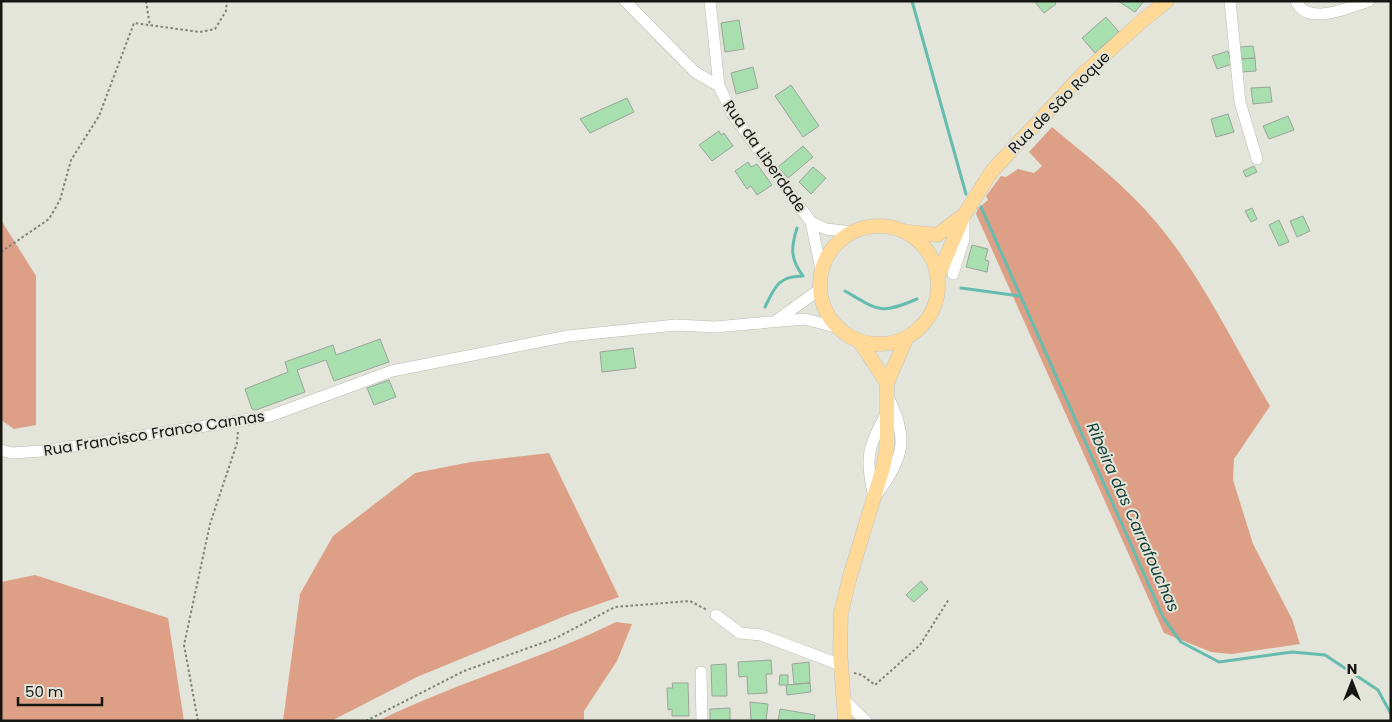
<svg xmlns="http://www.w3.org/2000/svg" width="1392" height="722" viewBox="0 0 1392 722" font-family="Poppins,sans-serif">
<rect width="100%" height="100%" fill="#e3e5da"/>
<!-- green -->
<path fill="#dda086" d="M1052,127C1088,157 1126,186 1156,222C1203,278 1233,344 1270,406L1234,459L1233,480L1253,544L1292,619L1300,644L1232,654L1211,652L1164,633L976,214L978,208L988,200L986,196L1001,176L1006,177L1018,169L1034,173L1042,166L1029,152Z
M1,220L36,276V425L14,429L1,420Z
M549,453L619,597L570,614L417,677L331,721H283L300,594L333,536L415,473L471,462Z
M35,575L168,618L184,721H1V582Z
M616,622L632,624L617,661L584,711V721H378C455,683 539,660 616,622Z"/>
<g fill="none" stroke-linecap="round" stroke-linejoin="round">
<!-- stream -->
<path stroke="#65bcaf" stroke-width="3" d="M912,1L966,194
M981,207L1164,619L1181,642L1219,662L1292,652L1325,655L1378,690L1391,714
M797,228C791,247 790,259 803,276
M961,288L1020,296
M845,291C880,311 879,315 917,299
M765,307C775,287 778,276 803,276"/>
</g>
<!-- building -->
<path fill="#a8dfaf" stroke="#9ba49c" d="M1034,1H1054L1056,4L1044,13Z
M1118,1H1144L1135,12Z
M1106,17L1119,32L1095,53L1082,38Z
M739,20L744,49L725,52L721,23Z
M1253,46L1255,58L1240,59L1239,47Z
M1228,51L1232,64L1217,69L1212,56Z
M1255,58L1256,71L1241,72L1240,59Z
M753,67L758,88L736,94L731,73Z
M791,85L819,126L803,137L775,96Z
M1270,87L1272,102L1253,104L1251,88Z
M627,98L634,112L590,133L580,119Z
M1228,114L1234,132L1216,137L1211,119Z
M1288,116L1294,130L1269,139L1263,126Z
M719,131L721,135L724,133L733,146L712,161L699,145Z
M803,146L813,157L788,178L778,167Z
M748,162L751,167L757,164L772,185L757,195L751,186L747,189L735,171Z
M1254,166L1257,172L1246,177L1243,171Z
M813,167L826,178L811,194L799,182Z
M1252,208L1257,219L1251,222L1245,211Z
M1303,216L1310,231L1297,237L1290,221Z
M1279,220L1289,242L1279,246L1269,225Z
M972,245L988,249L985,260L989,261L987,272L966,267Z
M380,339L389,362L334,381L326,360L297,370L305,392L256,410L252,409L245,389L288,372L285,362L333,345L336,355Z
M633,348L636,368L602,372L600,352Z
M389,380L396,397L374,405L367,388Z
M921,581L928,589L914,602L906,595Z
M771,660L772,674H766L767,693L748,694L747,676L739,677L738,662Z
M809,662L810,683L794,684L792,664Z
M726,664L727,696H712L711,665Z
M780,675H788V685H779Z
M672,683H688L689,716H672V709L668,710L667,688H673Z
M810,683L811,692L787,695L786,685Z
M750,702L768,704L766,721H751Z
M730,708V721H710V709Z
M780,709L815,715L814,721H778Z"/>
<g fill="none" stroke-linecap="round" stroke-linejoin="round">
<!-- minor casing -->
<g stroke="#babcb1" stroke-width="12">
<path id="minor" d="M625,1L695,72L719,86
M710,1L719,86L733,115L811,222L821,269
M1230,1L1240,102L1257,159
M1296,1C1307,27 1350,7 1369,1
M811,222L826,229L853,232
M953,274L964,239V219
M777,320L819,290
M1,450L12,453L42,451L270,416L392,371L568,336L676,325L715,327L805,319L835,327
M878,493C904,455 909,440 888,397
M874,497C865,459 867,447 887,413
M716,615L740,633L761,635L841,665
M701,672L702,721
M843,699L866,721"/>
</g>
<!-- major casing -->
<g stroke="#c2c2c1" stroke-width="15">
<path id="major" d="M820 285a59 59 0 1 1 118 0a59 59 0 1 1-118 0Z
M909,232L937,235L961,217
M938,276L964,215L992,171L1081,76L1142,21L1167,1
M860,342L887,383
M845,721L840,649L841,613L850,576L883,468L887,447V383L906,339"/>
</g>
<!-- path -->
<path stroke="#7f8078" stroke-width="2" stroke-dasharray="2.5 2.5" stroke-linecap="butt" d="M146,1L150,26
M1,252L49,219L60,200L71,160L99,116L134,23L200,32L215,29L226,11L227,1
M854,673L862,675L875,685L920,645L949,599
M198,721L184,645L210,524L237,443L238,431
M366,721L464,671L556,638L615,607L690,601L707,610"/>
<!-- minor -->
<use href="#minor" stroke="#fff" stroke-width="11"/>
<!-- major -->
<use href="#major" stroke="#fed998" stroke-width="14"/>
</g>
<g text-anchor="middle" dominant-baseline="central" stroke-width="4" stroke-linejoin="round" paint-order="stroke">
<!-- street labels -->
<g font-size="15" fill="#161612" stroke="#e3e5da">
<text transform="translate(1059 102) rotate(-45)">Rua de São Roque</text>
<text transform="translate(765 156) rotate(55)">Rua da Liberdade</text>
<text transform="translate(154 433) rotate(-9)">Rua Francisco Franco Cannas</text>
</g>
<!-- water labels -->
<g font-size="16" font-style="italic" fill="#0f3933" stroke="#e3e5da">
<text transform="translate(1133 517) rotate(66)">Ribeira das Carrafouchas</text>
</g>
</g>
<!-- border -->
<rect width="1392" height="722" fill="none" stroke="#161612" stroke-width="5"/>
<!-- north arrow -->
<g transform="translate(1352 682)" stroke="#e3e5da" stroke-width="4" paint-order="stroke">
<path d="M0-4L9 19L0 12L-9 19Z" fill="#161612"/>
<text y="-8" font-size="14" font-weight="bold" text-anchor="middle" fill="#161612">N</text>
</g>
<!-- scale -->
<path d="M18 697v8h84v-8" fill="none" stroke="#161612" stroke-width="2.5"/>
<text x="25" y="697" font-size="15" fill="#161612" stroke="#e3e5da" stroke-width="4" paint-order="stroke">50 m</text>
</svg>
